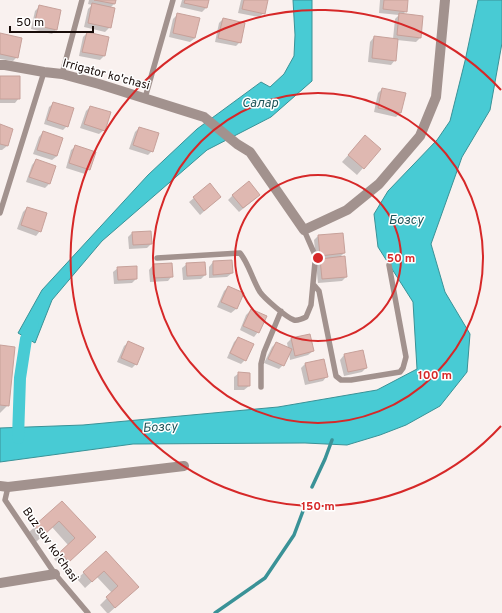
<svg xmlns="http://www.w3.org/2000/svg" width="502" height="613" viewBox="0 0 502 613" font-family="Overpass,sans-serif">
<rect width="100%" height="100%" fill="#f9f1ef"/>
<!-- water -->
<path fill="#48cbd4" stroke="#3a9297" d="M293,0H312V81L271,117L207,150L102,241L52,300L35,343L18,333L42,290L148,175L197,129L261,82L270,87L284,74L294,56L295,35Z
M478,0H502V43L490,110L462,157L431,244L445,292L470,334L467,372L440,406L406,425L380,435L347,445L305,443L133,444L0,462V428L83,425L278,407L377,390L417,369L413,302L378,247L374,214L388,191L437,140L450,121L465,61Z"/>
<!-- shadow -->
<path fill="#0003" d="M89,0H115L114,4L110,8V27L105,32L84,27L88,9L92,5L88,4Z
M182,0H208L206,8L202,12L180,7Z
M241,0H267L264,13L259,17L238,13Z
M380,0H407L406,11L402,15L420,38L416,42L397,40L395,60L391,65L368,62L370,42L374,37L393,39L395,19L399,15L379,13Z
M39,7L56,30L52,34L31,29L35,11Z
M177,15L195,38L190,42L169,37L173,19Z
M223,19L240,42L236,46L215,42L219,23Z
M87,33L108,37L104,56L100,60L79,56L83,37Z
M0,34L17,57L13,61L0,59Z
M0,77L19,98L15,103H0Z
M382,89L400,113L396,117L374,112L378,93Z
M54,103L67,126L63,130L44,124L49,107Z
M90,107L104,130L99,134L80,128L86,111Z
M0,125L12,129L7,146L2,150H0Z
M139,128L152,151L148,155L129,149L135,132Z
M43,132L57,156L52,160L33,154L39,137Z
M359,143L363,168L357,175L342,162Z
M76,146L89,169L85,174L66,168L71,150Z
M36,160L49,184L45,188L26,182L32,165Z
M210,185L220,197L200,215L189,202Z
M233,195L255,199L239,212L228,200Z
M27,208L40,231L36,236L17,229L23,212Z
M132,233L151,244L147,248L129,249L128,237Z
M318,236L344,253L339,258L346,277L342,281L318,283L316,264L321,259L316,260L314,240Z
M213,262L232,273L227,277L209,278V267Z
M187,264L205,275L201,279L183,280L182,268Z
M153,265L172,276L168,281L150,282L149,270Z
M118,268L136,279L132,283L114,284L113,272Z
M228,287L243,293L236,309L231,313L217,307L224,291Z
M251,310L258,332L254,337L240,330L246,315Z
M309,335L313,351L308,355L290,360L289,352L283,365L279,369L264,363L272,347L276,343L288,348L287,343L291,339Z
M238,338L245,360L241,364L227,358L234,342Z
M129,342L136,364L132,368L117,362L124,346Z
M0,346L8,405L0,413Z
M344,355L366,368L362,372L344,376L340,360Z
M305,364L327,376L323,381L305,385L301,368Z
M239,373L249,386L244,390H234V377Z
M62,502L88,543L62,567L54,559L68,545L52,527L36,542L28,533Z
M106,552L131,593L109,613H107L100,605L112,593L97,577L85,588L77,579Z"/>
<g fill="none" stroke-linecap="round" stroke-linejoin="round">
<!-- stream -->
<path stroke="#3a9297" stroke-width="3.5" d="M312,487L325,459L332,440
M215,613L265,578L294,535L303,511"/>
<!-- canal -->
<path stroke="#48cbd4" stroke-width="12" d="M18,438L20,378L26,339L33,325"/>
</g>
<!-- building -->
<path fill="#dfb8b1" stroke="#c7a19a" d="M94,0H116L115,4Z
M185,0H209L207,8L184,3Z
M244,0H268L265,14L242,9Z
M384,0H408L407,12L383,9Z
M92,3L115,8L111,28L88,23Z
M39,5L61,10L57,30L34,25Z
M177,13L200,18L195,38L173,33Z
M399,13L423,16L421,38L397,35Z
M223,18L245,23L241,43L218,38Z
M87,32L109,37L105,56L82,52Z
M0,33L22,38L18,58L0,54Z
M374,36L398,39L396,61L372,58Z
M0,76H20V99H0Z
M382,88L406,93L401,113L378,108Z
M53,102L74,108L68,127L47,120Z
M90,106L111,112L105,131L84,124Z
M0,124L13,129L8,146L0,144Z
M139,127L159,133L153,152L133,145Z
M43,131L63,138L57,156L37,150Z
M365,135L381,149L364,169L348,155Z
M75,145L96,152L90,170L69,163Z
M36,159L56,166L50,184L29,177Z
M249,181L260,195L243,208L232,195Z
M210,183L221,197L204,211L193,197Z
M27,207L47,213L41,232L21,225Z
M151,231L152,244L133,245L132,232Z
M343,233L345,253L320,256L318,235Z
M345,256L347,277L322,279L320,259Z
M232,260L233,273L213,275V261Z
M205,262L206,275L187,276L186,263Z
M172,263L173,277L154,278L153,264Z
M137,266V279L118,280L117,267Z
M228,286L244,293L237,309L221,302Z
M251,309L267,316L259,333L243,326Z
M310,334L314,351L295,356L291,338Z
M238,337L254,344L246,361L230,353Z
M128,341L144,348L137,365L121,358Z
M276,342L292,349L284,366L268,359Z
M0,345L15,347L9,406L0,405Z
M363,350L367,368L348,372L344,354Z
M324,359L328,377L309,381L305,363Z
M238,372L250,373V386H238Z
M62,501L96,537L69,562L60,552L75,538L59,521L43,536L34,526Z
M106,551L139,587L115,608L106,597L118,586L104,571L92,582L83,572Z"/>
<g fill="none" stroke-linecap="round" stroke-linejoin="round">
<!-- service -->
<path stroke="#a2928e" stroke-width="5.5" d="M62,74L82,0
M145,98L173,0
M0,213L44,72
M157,258L240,253C249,264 252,279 260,292C264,298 287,318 294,320C298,321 302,319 306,317L311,305L315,262V255L304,230
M313,284L319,291L336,376L341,380H351L400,372L403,368L406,357L389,265
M261,387V364L264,352L281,311
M8,487L5,500L55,574L88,613"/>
<!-- minor -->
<path stroke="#a2928e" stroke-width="10" d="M0,65H5L44,72L62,74L99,84L204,117L237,144L250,152L304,230L347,210L379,184L420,136L436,97L445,0
M0,486L8,487L184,466
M0,583L55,574"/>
</g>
<!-- distance rings -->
<g fill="none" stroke="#d62828" stroke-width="2">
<circle cx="318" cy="258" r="83"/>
<circle cx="318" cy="258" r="165"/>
<path d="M501 426A248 248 0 1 1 501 90"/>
</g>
<g text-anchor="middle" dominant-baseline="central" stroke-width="3" stroke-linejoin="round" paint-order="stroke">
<!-- street labels -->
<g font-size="12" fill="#180c09" stroke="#fff">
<text transform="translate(106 75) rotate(15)">Irrigator ko'chasi</text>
<text transform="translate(50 545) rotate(55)">Buz suv ko'chasi</text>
</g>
<!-- water labels -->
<g font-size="13" font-style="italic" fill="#1e5559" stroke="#fff">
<text x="260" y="104">Салар</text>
<text x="406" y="221">Бозсу</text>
<text transform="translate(160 428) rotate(-3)">Бозсу</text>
</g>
</g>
<circle cx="318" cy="258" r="6" fill="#d62828" stroke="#fff" stroke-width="2"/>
<g font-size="12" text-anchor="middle" font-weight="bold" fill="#d62828" stroke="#fff" stroke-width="3" stroke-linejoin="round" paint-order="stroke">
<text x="401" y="262">50 m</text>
<text x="435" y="379">100 m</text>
<text x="318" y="510">150 m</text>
</g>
<!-- scale -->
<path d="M10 26v6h83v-6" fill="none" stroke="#180c09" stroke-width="2"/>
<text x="16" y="26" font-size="12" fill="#180c09" stroke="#ffffff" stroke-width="3" paint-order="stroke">50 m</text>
</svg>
